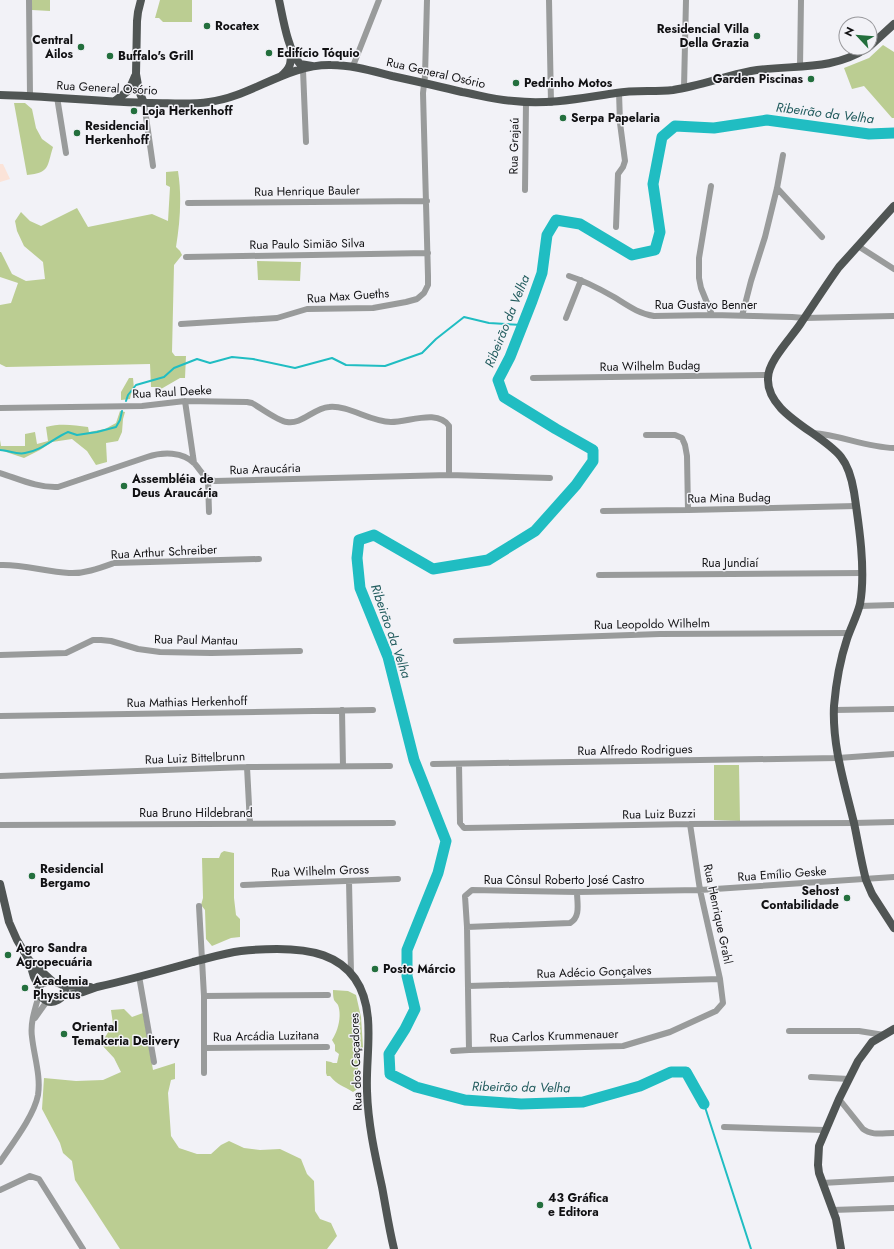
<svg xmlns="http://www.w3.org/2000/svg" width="894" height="1249" viewBox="0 0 894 1249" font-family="Jost,sans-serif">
<rect width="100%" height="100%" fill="#f2f2f7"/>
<!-- education -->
<path fill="#fbe3d8" d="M0,164H3L10,179L0,182Z"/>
<!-- green -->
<path fill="#bbcd92" d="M32,0H50V11L32,10Z
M160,0H192V22H163L159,18H155Z
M883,45L894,52V118H892L864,86L852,89L844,68L869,58Z
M14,103H25L32,109L36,128L42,139L53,147C47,166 50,173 27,175Z
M178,171C182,197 180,222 176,247L180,251L182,255L174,265L172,352L175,356H186L185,378H180L161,389L156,387H151L150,364L6,367L0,364V305L11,303L18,283L0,277V252H1L12,274L26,281L45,279L43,262L24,246L17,231L15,221L21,212L30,221L41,226L77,208L88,227L152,214L168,221L170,187L166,185V172Z
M257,261L301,262L300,281L258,280Z
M129,378H133L134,389L131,394L130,399L121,400V392Z
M120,411L125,412L123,419L122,432L118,441L106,443L107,462L96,465L87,451L72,439L52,442L40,450L24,458L0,450V440L1,446H25V434L35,432L37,444L48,441L46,427C60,423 74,425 88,427L89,432L105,429L116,423Z
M714,765H739L740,821L714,820Z
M224,851L234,853V898L236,915L240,919V937L231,938L212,946L206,939L205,910L201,905L203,898L202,858H219L221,853Z
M333,990L348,991L356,995L361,1017L363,1047L358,1063V1069L355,1077L359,1079C359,1086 359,1089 353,1092C344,1086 337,1085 330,1076H327L326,1073V1061L331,1062L333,1063H337L339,1054L335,1051V1045L332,1040C338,1031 342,1016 338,1005C337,1003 335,1002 334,1000C333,997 333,993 333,990Z
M124,1009L132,1017L143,1013L153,1070L175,1063V1079L171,1080L168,1093L171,1136L179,1148L197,1154H211L221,1145L229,1141L244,1148L260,1150L280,1149L301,1159L307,1174L314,1181L315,1211L320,1219L331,1223L337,1236L327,1249H120L75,1180L72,1161L63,1153L60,1143L42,1109L44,1078L76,1081L103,1080L121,1072L114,1058L101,1044L113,1024L111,1010Z"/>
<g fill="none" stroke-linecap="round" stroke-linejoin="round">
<!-- stream -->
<path stroke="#20bdc2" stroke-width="2" d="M126,401L128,395L136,385L164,377L174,368L197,359L210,363L232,357L253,359L295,368L332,358L346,365L385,366L422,353L436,339L464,317L489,323L522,325
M0,450C8,450 17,455 25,453C41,451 54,438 68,432L77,435L97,432L116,427L120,420L122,411
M704,1104L751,1249"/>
<!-- river -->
<path stroke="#20bdc2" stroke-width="11" d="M704,1104L686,1072H671L640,1086L583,1102L521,1104L465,1100L416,1087L390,1074L389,1054L405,1029L415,1009L407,976V950L438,873L446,841L414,760L388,657L360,588L357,558L359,540L374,535L433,569L488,560L535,531L576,485L593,461V450L556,429L504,397L498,380L510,357L532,301L542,273L547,235L556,220L580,224L632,255L655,250L660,232L653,184L662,137L675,126L714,128L767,120L869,134L894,133"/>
<!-- minor -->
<path stroke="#999b9b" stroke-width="6" d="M29,0L30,95
M549,0L551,103
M353,66L379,0
M800,67L801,0
M303,70L306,142
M684,88L686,0
M57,97L66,153
M144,103L153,166
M711,186L699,258V278L701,288L712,315
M777,188L822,237
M525,190L526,102
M188,203L427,201
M616,227L618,174L623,167L625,161L620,123L619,92
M858,246L894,269
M186,257L428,253
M569,276C585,281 600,289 614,297C627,305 639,314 654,316L712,315L792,317L805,318L894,316
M742,316L751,281L765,237L777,188L783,155
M566,318L581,280
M181,324L277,318L307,309L373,308L406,302L417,299L424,293L428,285V276L423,93L425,76L427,0
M533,378L768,375
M185,401L194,463
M0,408L142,406L185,401L247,402L252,403C261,408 278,421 287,422C301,425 314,408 329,407C349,405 370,422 391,422C409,422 438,409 449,426V475
M813,433C840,435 866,447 894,448
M646,435H675L682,438L685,445L687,456L688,510
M0,473C19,479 38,488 58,487L147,457C162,452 183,451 195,464C202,472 203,478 215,481L449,475L550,478
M208,480L209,512
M603,511L688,510L856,506
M0,565C23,564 46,572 69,573C84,574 100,568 114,563L259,559
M599,575L862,573
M859,606L894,605
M456,641L660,634L849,633
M0,655L66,653L93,640H101L111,641L138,649L160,652L211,653L300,651
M342,710L343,766
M834,710L894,709
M0,716L373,710
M433,764L838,758L894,754
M459,764L460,823L464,828L690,824L854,823L894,822
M247,767L250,824
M0,776L247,767L390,766
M0,825L393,823
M349,881L351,973
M243,885L398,879
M199,906L204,996V1073
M467,927L570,923C581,917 577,903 577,892
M139,976L154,1062
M468,986L720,979
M204,996L328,995
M35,1018L47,1001
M789,1031H859L884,1035
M204,1048L327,1047
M469,1050L467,927L465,896L472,890L577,892L700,890L894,877
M453,1051L469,1050L623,1046L670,1032L716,1011L723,1003L720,979L700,890L690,824
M811,1077L849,1079
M839,1099L863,1129C872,1136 883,1133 894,1133
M724,1127L825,1130
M0,1162C12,1144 34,1116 38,1095C41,1076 34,1056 32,1037C30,1023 35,1009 39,995
M822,1183L894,1179
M0,1190L30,1176L39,1179L83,1249
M832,1210L894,1208"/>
<!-- major -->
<path stroke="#505554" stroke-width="8" d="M141,0L138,12L137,21L136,74L139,91L144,103
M279,0C283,18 288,51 300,64L312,66
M870,46L894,24
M281,76C291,68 291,63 291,51
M0,95C50,96 101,102 151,103C170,103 190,105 209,102C251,97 287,64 331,65C352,65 372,71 392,76C415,81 438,86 462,92C479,95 496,100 514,101C549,105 582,98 616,93C635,90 654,92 673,90C700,86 725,76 751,71C792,64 831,72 867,48
M115,101L129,90L135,76
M894,206L839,267C826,285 814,304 801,323C792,337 768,361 768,378C766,414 821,432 841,457C849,467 852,480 854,492C859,525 866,571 860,604C857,616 851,627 847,639C840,660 836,683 834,706C832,746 845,785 854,823C858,842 861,861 866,880L872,894L894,928
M0,884L9,922L17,940L29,960L34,977L39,987
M29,960L52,981
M48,981L56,982L63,985L65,991C64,998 54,1004 47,1001C44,1000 41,997 39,995V987L41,984Z
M63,985L90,987
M63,996L83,992L97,987C129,980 161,971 193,962C209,958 225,953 241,951C298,945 362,946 368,1019C370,1043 366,1067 367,1091C368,1124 375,1155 382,1187C386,1208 389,1229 394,1249
M841,1249L836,1219L819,1173L818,1165L819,1146L839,1099L858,1061L872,1042L894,1029"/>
</g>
<!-- markers -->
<g fill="#236f3d" stroke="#f2f2f7" stroke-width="1.5">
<circle cx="207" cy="26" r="4"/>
<circle cx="757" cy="36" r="4"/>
<circle cx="81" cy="47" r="4"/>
<circle cx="269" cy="53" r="4"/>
<circle cx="110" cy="56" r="4"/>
<circle cx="811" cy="79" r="4"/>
<circle cx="516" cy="83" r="4"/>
<circle cx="134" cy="111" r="4"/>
<circle cx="563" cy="118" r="4"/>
<circle cx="77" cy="133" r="4"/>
<circle cx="124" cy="486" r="4"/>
<circle cx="32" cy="876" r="4"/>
<circle cx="847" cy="898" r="4"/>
<circle cx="8" cy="955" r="4"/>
<circle cx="375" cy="969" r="4"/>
<circle cx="25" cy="988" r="4"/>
<circle cx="64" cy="1034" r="4"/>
<circle cx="540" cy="1205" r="4"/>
</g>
<g text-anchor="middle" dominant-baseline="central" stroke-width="3" stroke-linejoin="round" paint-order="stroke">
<!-- poi labels -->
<g font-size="12" font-weight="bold" fill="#111113" stroke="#f2f2f7" text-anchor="start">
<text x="215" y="26">Rocatex</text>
<text x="749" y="29" text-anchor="end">Residencial Villa<tspan x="749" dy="14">Della Grazia</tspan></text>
<text x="73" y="40" text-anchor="end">Central<tspan x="73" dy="14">Ailos</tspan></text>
<text x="277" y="53">Edifício Tóquio</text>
<text x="118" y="56">Buffalo's Grill</text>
<text x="803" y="79" text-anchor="end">Garden Piscinas</text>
<text x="524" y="83">Pedrinho Motos</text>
<text x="142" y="111">Loja Herkenhoff</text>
<text x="571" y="118">Serpa Papelaria</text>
<text x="85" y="126">Residencial<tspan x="85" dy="14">Herkenhoff</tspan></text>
<text x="132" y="479">Assembléia de<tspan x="132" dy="14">Deus Araucária</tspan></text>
<text x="40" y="869">Residencial<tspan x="40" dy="14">Bergamo</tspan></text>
<text x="839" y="891" text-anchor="end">Sehost<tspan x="839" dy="14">Contabilidade</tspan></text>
<text x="16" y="948">Agro Sandra<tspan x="16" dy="14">Agropecuária</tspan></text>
<text x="383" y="969">Posto Márcio</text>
<text x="33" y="981">Academia<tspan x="33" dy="14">Physicus</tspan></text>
<text x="72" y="1027">Oriental<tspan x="72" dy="14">Temakeria Delivery</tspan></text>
<text x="548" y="1198">43 Gráfica<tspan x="548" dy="14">e Editora</tspan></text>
</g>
<!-- street labels -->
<g font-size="12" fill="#111113" stroke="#f2f2f7">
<text transform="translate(436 73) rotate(13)">Rua General Osório</text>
<text transform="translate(107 88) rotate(3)">Rua General Osório</text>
<text transform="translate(514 146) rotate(-89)">Rua Grajaú</text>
<text transform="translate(307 191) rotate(-1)">Rua Henrique Bauler</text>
<text transform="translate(307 244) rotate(-1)">Rua Paulo Simião Silva</text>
<text transform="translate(348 296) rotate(-4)">Rua Max Gueths</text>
<text x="706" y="305">Rua Gustavo Benner</text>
<text transform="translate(650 366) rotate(-1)">Rua Wilhelm Budag</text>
<text transform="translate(172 392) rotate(-3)">Rua Raul Deeke</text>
<text transform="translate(265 469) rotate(-2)">Rua Araucária</text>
<text transform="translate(729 498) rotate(-1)">Rua Mina Budag</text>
<text transform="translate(164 552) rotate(-3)">Rua Arthur Schreiber</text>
<text x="730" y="563">Rua Jundiaí</text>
<text transform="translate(652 624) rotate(-1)">Rua Leopoldo Wilhelm</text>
<text transform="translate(196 640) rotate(1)">Rua Paul Mantau</text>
<text transform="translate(187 702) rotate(-1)">Rua Mathias Herkenhoff</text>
<text transform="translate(635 750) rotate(-1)">Rua Alfredo Rodrigues</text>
<text transform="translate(195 758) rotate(-2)">Rua Luiz Bittelbrunn</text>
<text x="196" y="813">Rua Bruno Hildebrand</text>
<text transform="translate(659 814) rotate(-1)">Rua Luiz Buzzi</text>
<text transform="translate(320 871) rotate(-2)">Rua Wilhelm Gross</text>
<text transform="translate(782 874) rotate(-4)">Rua Emílio Geske</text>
<text x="564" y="880">Rua Cônsul Roberto José Castro</text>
<text transform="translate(718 914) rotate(78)">Rua Henrique Grahl</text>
<text transform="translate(594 972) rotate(-2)">Rua Adécio Gonçalves</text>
<text transform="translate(266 1036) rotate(-1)">Rua Arcádia Luzitana</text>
<text transform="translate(554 1036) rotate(-2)">Rua Carlos Krummenauer</text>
<text transform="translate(356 1062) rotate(-92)">Rua dos Caçadores</text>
</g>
<!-- water labels -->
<g font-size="13" font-style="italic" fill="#225c5e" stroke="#f2f2f7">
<text transform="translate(825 113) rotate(7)">Ribeirão da Velha</text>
<text transform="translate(507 321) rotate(-68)">Ribeirão da Velha</text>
<text transform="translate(391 631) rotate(71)">Ribeirão da Velha</text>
<text transform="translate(521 1087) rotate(1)">Ribeirão da Velha</text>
</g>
</g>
<!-- north arrow -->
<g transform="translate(858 36) rotate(296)"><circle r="19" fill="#f2f2f7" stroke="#98989c"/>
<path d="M0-3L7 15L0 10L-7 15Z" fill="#236f3d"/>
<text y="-6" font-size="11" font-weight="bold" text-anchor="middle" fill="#111113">N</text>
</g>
</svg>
